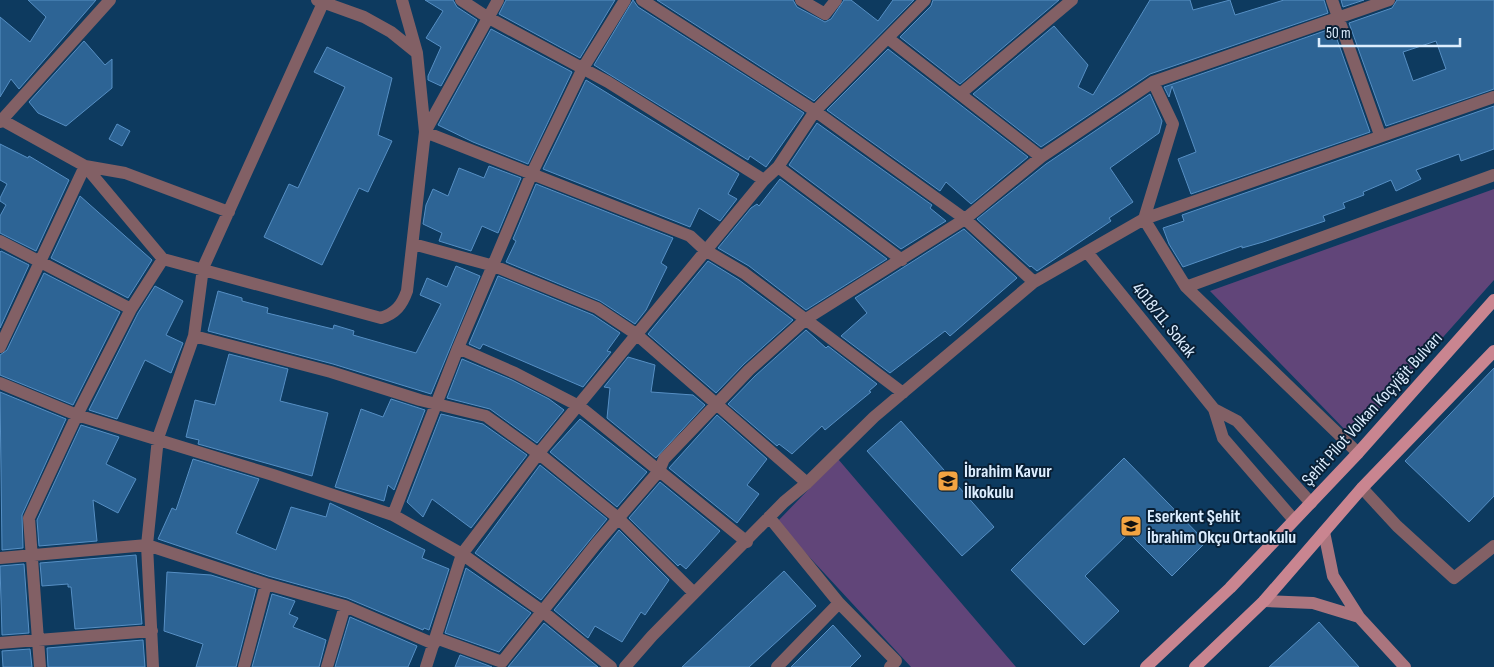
<svg xmlns="http://www.w3.org/2000/svg" width="1494" height="667" viewBox="0 0 1494 667" font-family="'Sofia Sans Condensed',sans-serif">
<rect width="100%" height="100%" fill="#0d3a5f"/>
<!-- green -->
<path fill="#614579" d="M1494,189V280L1353,438L1210,291Z
M838,459L1016,667H911L777,522Z"/>
<!-- building -->
<path fill="#2d6495" stroke="#568fc4" fill-rule="evenodd" d="M28,0H96L19,89L11,79L0,97V17L30,42L46,17Z
M425,0H453L457,7L477,20L441,86L428,80V76L441,47L426,38L443,11Z
M506,0H615L580,58L499,14Z
M633,0L638,7L804,113L766,167L750,156L748,160L594,65Z
M657,0H793L797,7L825,22L831,19L844,0H851L878,21L893,0H914L814,101Z
M933,0H1059L960,84L900,37L931,6Z
M1150,0H1190L1193,10L1230,0L1235,15L1284,0H1324L1328,13L1150,74L1041,147L973,94L1054,26L1088,65L1078,87L1093,95Z
M1341,0H1364L1343,7Z
M1397,0H1494V89L1386,126L1349,23L1392,8ZM1436,41L1446,69L1413,81L1403,52Z
M1333,28L1370,132L1191,194L1178,159L1196,152L1172,86L1169,97L1164,87Z
M491,29L572,72L528,164L473,142L438,125Z
M84,41L105,65L112,59V88L66,126L38,113L29,102Z
M327,47L392,78L378,135L392,141L368,192L359,188L322,265L264,237L289,184L298,188L345,87L314,72Z
M888,49L1028,157L971,204L946,182L940,191L827,110Z
M586,80L739,174L728,194L737,199L720,221L699,208L690,227L543,169Z
M1150,94L1162,121L1159,133L1110,168L1133,202L1109,218L1111,221L1037,271L1031,266L1030,267L977,219L1046,164Z
M1494,106V149L1461,161L1459,154L1416,170L1421,179L1396,191L1391,180L1363,192L1364,195L1343,203L1345,208L1323,216L1325,221L1263,242L1242,248V246L1183,267L1169,244L1163,228L1184,221L1182,215Z
M817,123L932,205L930,208L946,221L901,249L789,165Z
M117,124L130,131L122,146L109,139Z
M0,144L28,158L29,156L69,180L36,251L0,233V216L6,205L0,201V198L7,184L0,180Z
M489,166L521,178L498,233L482,226L471,251L439,241L442,233L423,224L426,205L433,189L448,196L459,168L484,178Z
M780,179L887,259L806,310L749,266L718,248L751,208L757,204L759,206Z
M536,184L673,238L661,263L667,267L646,310L635,324L600,301L506,262L516,241L513,239Z
M80,196L152,260L128,298L51,258Z
M964,229L1017,278L950,336L945,331L890,373L841,336L867,313L855,298Z
M1,251L29,265L0,328V252Z
M708,261L739,280L793,320L744,364L716,393L648,334Z
M456,266L480,276L431,394L333,364L208,331L218,291L242,298V301L268,308L267,313L333,329L334,325L354,331L353,335L416,353L441,304L420,295L427,278L447,287Z
M44,273L120,312L73,405L0,375V355L7,350Z
M498,276L593,315L620,333L607,351L611,352L583,387L483,344L480,349L469,344Z
M155,286L183,301L166,335L183,343L171,373L145,360L117,419L89,410L138,313Z
M806,330L826,348L828,346L877,384L869,391L871,392L843,415L825,430L822,426L792,454L779,444L777,446L728,404L755,376Z
M229,354L288,369L280,401L328,413L312,476L198,444L199,440L186,437L195,400L215,405Z
M628,357L655,365L651,392L693,395L705,405L656,458L607,418L610,388L604,387Z
M462,359L512,380L549,399L564,410L537,443L490,409L447,398Z
M1494,368V496L1469,522L1405,461Z
M0,392L66,419L22,515L23,548L2,550Z
M391,399L425,410L394,490L388,485L384,501L335,487L361,409L383,417Z
M441,414L483,424L527,455L471,528L432,499L423,517L407,502Z
M717,415L767,459L747,485L759,494L737,523L669,468Z
M580,419L647,472L617,507L550,452Z
M901,421L994,527L962,556L867,451Z
M81,425L119,437L106,464L136,479L118,513L93,500L97,541L39,546L37,520Z
M1124,458L1206,542L1172,576L1129,533L1085,576L1119,611L1084,645L1011,570Z
M193,459L259,479L236,533L276,550L291,507L326,517L330,503L425,550L422,558L449,569L429,630L424,628L423,630L347,598L268,576L158,539L172,508L176,510Z
M540,465L607,519L541,600L475,553Z
M660,482L720,531L686,569L680,564L678,566L629,518Z
M619,530L669,580L645,615L641,612L622,642L595,626L588,638L554,610Z
M136,555L142,624L75,629L71,587H68V584L42,586L40,563Z
M24,564L29,633L2,635L0,566Z
M466,568L531,613L499,652L445,633Z
M784,571L816,606L749,667H682Z
M167,572L211,575L256,589L236,667H196L203,644L164,631Z
M272,594L295,601L289,614L298,618L293,627L326,640L319,667H252Z
M350,617L417,646L408,667H335Z
M1319,622L1359,667H1269Z
M544,623L598,667H508Z
M833,625L861,656L850,667H791Z
M143,640L145,667H48L47,648Z
M30,649L32,667H3L2,651Z
M460,655L492,667H455Z"/>
<g fill="none" stroke-linecap="round" stroke-linejoin="round">
<!-- street -->
<path stroke="#826065" stroke-width="12" d="M317,0L364,17L391,32L417,53
M461,0L487,17L608,82L764,180L778,167L902,260
M498,0L425,132L690,236L705,250L744,273L903,393
M642,0L815,111L965,219L1034,282
M801,0L825,14L836,0
M1332,0L1380,135
M889,39L1041,157
M1153,82L1173,124L1144,219L1186,287L1494,175
M960,94L1072,0
M0,119L85,166L125,173L229,212
M0,122L110,0
M778,167L815,111L925,0
M0,241L131,309
M413,244L494,266L597,308L636,334L807,483
M1087,252L1214,409L1223,438L1294,520
M1186,287L1358,453
M194,336L331,372L420,400L486,416L543,457L618,518L694,593
M0,347L85,166L163,259L381,318C396,313 402,305 407,291L425,132L417,53L402,0
M458,348L515,373L579,406L747,542
M0,383L77,415L273,475L393,515L462,554L542,611L611,667
M1214,409L1237,421L1311,503
M1362,488L1397,526L1454,578L1494,546
M393,515L458,348L532,173L583,68L625,0
M769,517L839,603L896,661L890,667
M0,558L147,545L266,584L345,606L434,644L436,638L502,662L596,544L659,471L664,459L749,370L806,319L965,219L1041,157L1153,82L1389,0
M0,643L152,631
M40,667L29,518L77,415L131,309L163,259
M153,667L147,545L158,438L194,336L203,268L323,3
M244,667L266,584
M327,667L345,606
M426,667L462,554L538,454L764,180
M625,667L652,636L784,502L807,483L874,417L1034,282L1144,219L1494,97
M777,667L839,603"/>
<!-- secondary -->
<path stroke="#aa757e" stroke-width="12" d="M1324,532L1333,576L1359,617L1405,667
M1264,601L1313,603L1359,617"/>
<!-- primary -->
<path stroke="#c98590" stroke-width="12" d="M1146,667L1230,588L1358,453L1494,300
M1195,667L1264,601L1362,488L1494,351"/>
</g>
<!-- icons -->
<defs>
<g id="school-square" transform="scale(1.125)"><rect x="-9" y="-9" width="18" height="18" rx="4" fill="#f3a442" stroke="#092036"/><path d="M0-5L7-2L0 1L-7-2ZM-4 1L0 2.5L4 1V4Q0 6-4 4Z" fill="#111"/></g>
</defs>
<g fill-rule="evenodd">
<use href="#school-square" x="948" y="481"/>
<use href="#school-square" x="1131" y="526"/>
</g>
<g text-anchor="middle" dominant-baseline="central" stroke-width="4" stroke-linejoin="round" paint-order="stroke">
<!-- street labels -->
<g font-size="18" fill="#dcedfe" stroke="#092036">
<text transform="translate(1164 320) rotate(51)">4018/11. Sokak</text>
<text transform="translate(1372 409) rotate(-48)">Şehit Pilot Volkan Koçyiğit Bulvarı</text>
</g>
<!-- poi labels -->
<g font-size="18" font-weight="bold" fill="#dcedfe" stroke="#092036" text-anchor="start">
<text x="964" y="471">İbrahim Kavur<tspan x="964" dy="21">İlkokulu</tspan></text>
<text x="1147" y="516">Eserkent Şehit<tspan x="1147" dy="21">İbrahim Okçu Ortaokulu</tspan></text>
</g>
</g>
<!-- scale -->
<path d="M1319 38v8h141v-8" fill="none" stroke="#dcedfe" stroke-width="2.5"/>
<text x="1326" y="38" font-size="15" fill="#dcedfe" stroke="#092036" stroke-width="4" paint-order="stroke">50 m</text>
</svg>
